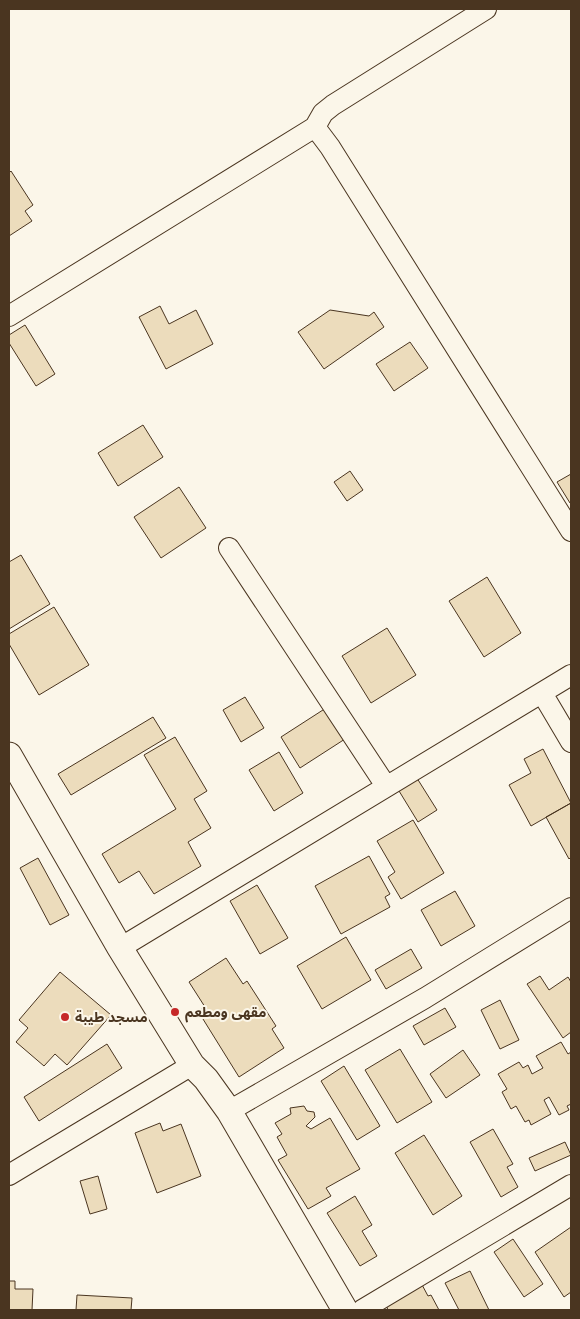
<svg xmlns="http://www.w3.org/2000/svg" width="580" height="1319" viewBox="0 0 580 1319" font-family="Mulish,'Noto Sans Arabic',sans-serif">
<rect width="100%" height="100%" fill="#fbf6e9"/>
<!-- building -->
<path fill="#ecdcbc" stroke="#4a3520" d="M11,171L33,205L25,211L32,221L9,236V173Z
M160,306L169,324L196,310L213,344L166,369L139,317Z
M330,310L369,316L374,312L384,327L324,369L298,332Z
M25,325L55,374L36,386L9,343V335Z
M410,342L428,368L394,391L376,364Z
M143,425L163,457L118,486L98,453Z
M350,471L363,490L347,501L334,482Z
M571,474V502L570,503L557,482Z
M179,487L206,528L161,558L134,517Z
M21,555L50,604L9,629V562Z
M487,577L521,633L484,657L449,601Z
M54,607L89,665L39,695L9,644V634Z
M387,628L416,675L371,703L342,656Z
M245,697L264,728L241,742L223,710Z
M326,708L345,739L300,768L281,737Z
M153,717L166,738L71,795L58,774Z
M175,737L207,791L194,799L211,828L188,842L201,866L154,894L139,871L119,883L102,854L176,809L144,755Z
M543,749L571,803L531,826L509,785L531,773L524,759Z
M279,752L303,793L274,811L249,770Z
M415,775L437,810L418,822L396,786Z
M571,803V857L569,859L546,817Z
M413,820L444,873L401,899L388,877L395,872L377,841Z
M369,856L390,894L385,897L390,907L341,934L315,886Z
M38,858L69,915L50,925L20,868Z
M257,885L288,938L260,954L230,901Z
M455,891L475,926L441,946L421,910Z
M346,937L371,980L322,1009L297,966Z
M411,949L422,968L386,989L375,970Z
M226,958L243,984L247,981L276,1026L272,1029L284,1048L239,1077L198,1011L205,1007L189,982Z
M60,972L111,1015L67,1065L55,1054L44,1066L16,1042L28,1028L19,1020Z
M540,976L549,990L568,977L571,982V1032L563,1038L527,984Z
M500,1000L519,1040L500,1049L481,1010Z
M445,1008L456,1027L424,1045L413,1026Z
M561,1042L568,1054L571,1052V1104L567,1106L569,1110L559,1115L549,1097L544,1100L551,1114L531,1125L529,1120L525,1122L516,1106L511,1109L502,1092L507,1089L498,1074L519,1062L523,1068L528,1065L532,1074L543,1068L536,1056Z
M107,1044L122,1068L39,1121L24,1097Z
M400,1049L432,1102L397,1123L365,1070Z
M463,1050L480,1075L446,1098L430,1074Z
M344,1066L380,1126L357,1140L321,1081Z
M304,1106L307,1111L314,1112L315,1117L306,1126L311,1129L330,1118L360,1169L326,1188L331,1196L308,1209L278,1160L287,1155L277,1137L282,1134L275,1123L291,1114L290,1108Z
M160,1123L163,1131L181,1124L201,1176L157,1193L135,1133Z
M493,1129L513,1164L507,1167L518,1187L501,1197L470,1142Z
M424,1135L462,1196L433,1215L395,1153Z
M565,1142L571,1155L535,1171L529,1158Z
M98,1176L107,1209L90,1214L80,1181Z
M355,1196L372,1225L362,1231L377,1256L360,1266L327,1213Z
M571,1227V1292L564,1297L535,1252Z
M513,1239L543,1284L524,1297L494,1252Z
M470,1271L489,1310H459L445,1283Z
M9,1281H15V1289H33L32,1310H9Z
M420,1281L428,1296L431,1295L439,1310H388L386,1305Z
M77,1295L132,1298L131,1310H76Z"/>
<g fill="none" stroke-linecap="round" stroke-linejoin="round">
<!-- minor casing -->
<g stroke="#4a3520" stroke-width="22">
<path id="minor" d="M486,9L333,105L323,113L315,127L330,147L571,531
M9,316L315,127
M229,548L386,786
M542,693L571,742
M120,948L571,675
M229,1111L425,998L571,908
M9,1175L192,1065
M362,1310L571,1185"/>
</g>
<!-- tertiary casing -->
<g stroke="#4a3520" stroke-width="27">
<path id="tertiary" d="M9,755L120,948L192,1065L206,1079L229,1111L345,1310"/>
</g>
<!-- minor -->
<use href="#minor" stroke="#fbf6e9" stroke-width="20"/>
<!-- tertiary -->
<use href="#tertiary" stroke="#fbf6e9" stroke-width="25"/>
</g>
<!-- markers -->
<g fill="#c62828" stroke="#fbf6e9" stroke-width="2">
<circle cx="175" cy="1012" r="5"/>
<circle cx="65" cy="1017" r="5"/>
</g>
<g text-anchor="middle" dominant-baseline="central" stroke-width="4" stroke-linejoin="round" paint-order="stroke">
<!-- poi labels -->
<g font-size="14" font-weight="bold" fill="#4a3520" stroke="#fbf6e9" text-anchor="start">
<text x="185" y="1012">مقهى ومطعم</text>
<text x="75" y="1017">مسجد طيبة</text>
</g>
</g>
<!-- border -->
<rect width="580" height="1319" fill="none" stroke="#4a3520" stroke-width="20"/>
</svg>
